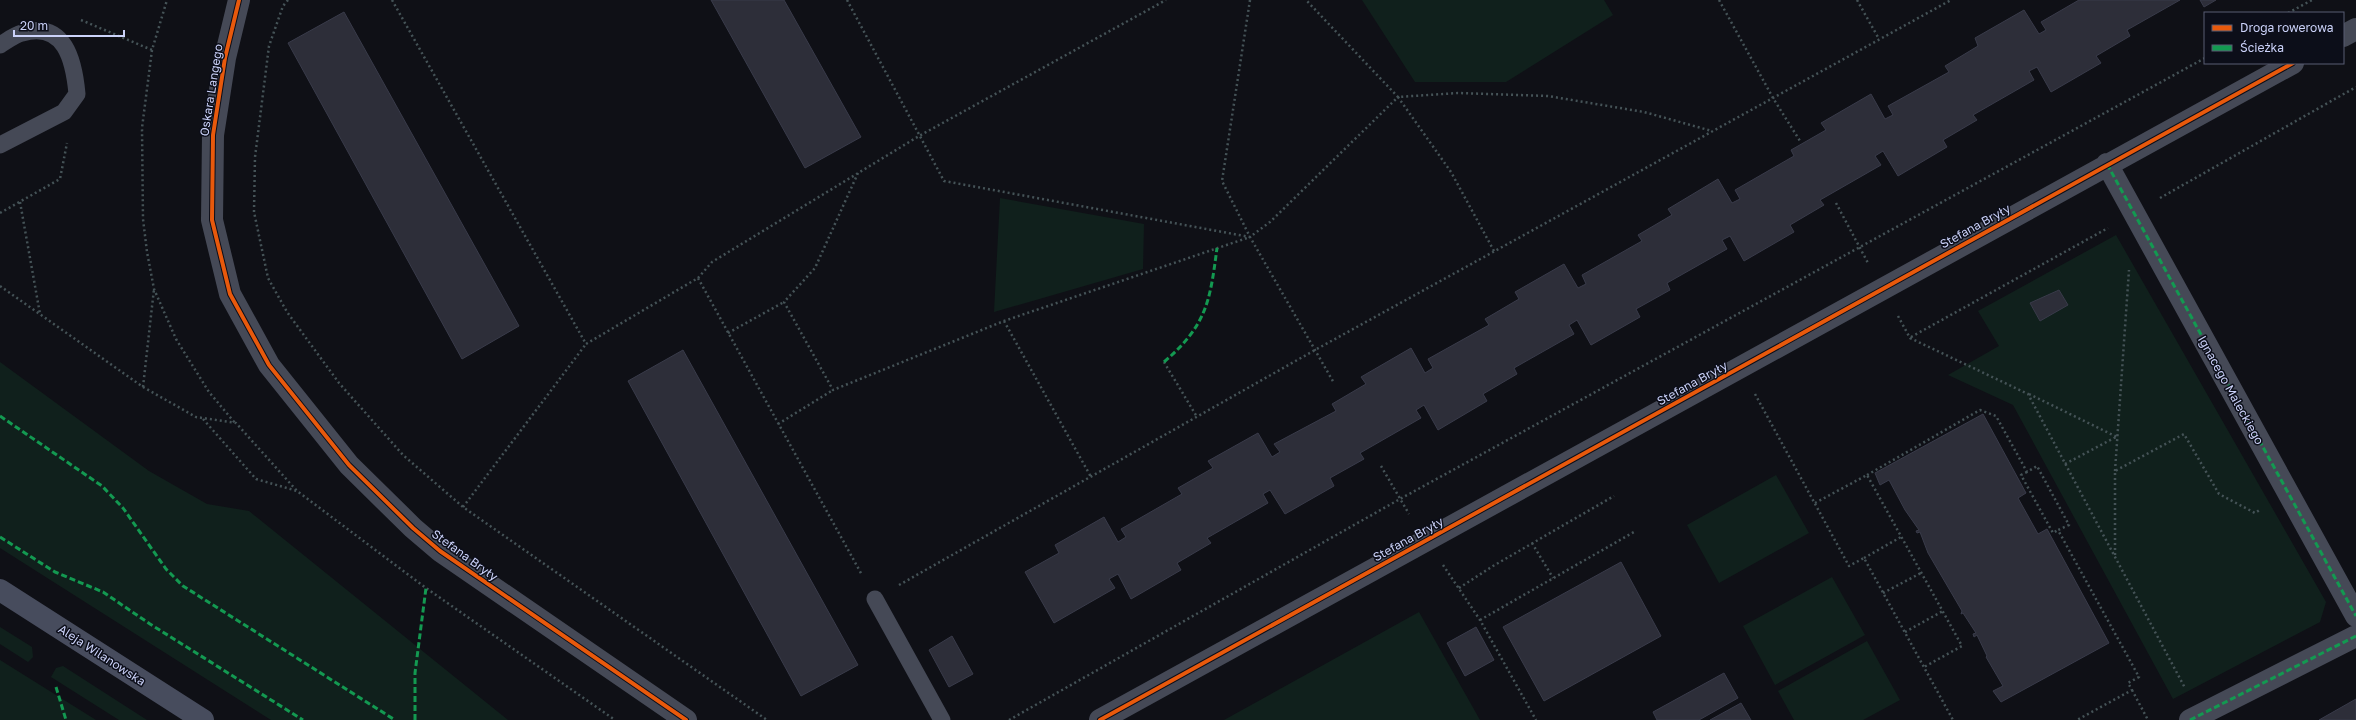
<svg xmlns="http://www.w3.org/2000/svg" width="2356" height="720" viewBox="0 0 2356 720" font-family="'Golos Text',sans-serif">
<rect width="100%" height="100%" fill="#0f1016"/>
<!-- green -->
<path fill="#10201c" d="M1362,0H1604L1613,15L1506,82H1415Z
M1000,198L1144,224L1143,269L994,312Z
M2116,235L2326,602L2320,622L2173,699L2013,405L1948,375L1999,346L1978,311Z
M0,362L149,471L207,504L249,511L508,720H271L0,548Z
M1776,475L1809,533L1719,583L1687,525Z
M1832,577L1865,635L1775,685L1743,626Z
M1419,612L1480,720H1224Z
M0,627L32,647L33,657L28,662L0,644Z
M1867,641L1900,700L1863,720H1794L1778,691Z
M0,660L96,720H0Z
M63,666L147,720H119L51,677L56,668Z"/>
<!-- building -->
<path fill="#2d2e39" stroke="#393b4a" d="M711,0H784L861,137L805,168Z
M2079,0H2180L2127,30L2130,36L2096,56L2101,63L2051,92L2037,67L2029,71L2034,80L1973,115L1977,120L1943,140L1947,147L1898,176L1883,151L1875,156L1881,165L1820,200L1824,205L1790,225L1794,232L1744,261L1730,236L1722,240L1727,249L1667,283L1670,290L1636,309L1640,317L1591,345L1577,320L1569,325L1574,334L1514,368L1517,374L1483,394L1487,401L1438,430L1424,405L1416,410L1421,418L1360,453L1364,459L1330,478L1334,486L1285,514L1270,490L1263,494L1268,503L1207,538L1211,543L1177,563L1181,570L1131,599L1118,574L1109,579L1115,588L1054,623L1025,572L1059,553L1055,545L1104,517L1118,542L1126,537L1121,529L1182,494L1178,488L1213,468L1208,461L1258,433L1272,457L1280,452L1274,444L1336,411L1332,404L1366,384L1361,377L1411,348L1425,373L1433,368L1428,359L1489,325L1485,319L1519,299L1515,292L1564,264L1578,288L1586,284L1582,275L1642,241L1638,235L1672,215L1668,209L1718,179L1732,203L1740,199L1735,190L1794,156L1791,150L1826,130L1821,123L1871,94L1885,119L1893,115L1888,106L1949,72L1945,66L1978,46L1975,38L2024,10L2039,34L2046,30L2041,22Z
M2200,0H2216L2204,7Z
M344,12L519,326L462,359L288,43Z
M2059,290L2068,305L2040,321L2030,303Z
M683,350L858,665L801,696L628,381Z
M1983,414L2026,493L2018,498L2038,534L2047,529L2109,643L2001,702L1993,691L2003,686L1986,657L1987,656L1977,635L1974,637L1973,634L1976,633L1963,613L1961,614L1962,611L1928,553L1920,532L1917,533L1916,531L1919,530L1905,510L1889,480L1880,485L1875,473Z
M1621,562L1661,636L1544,701L1503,627Z
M1476,627L1494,660L1465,676L1447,643Z
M952,636L973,674L949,687L929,650Z
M1724,673L1738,698L1699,720H1657L1653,712Z
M2356,699V720H2319Z
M1741,703L1751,720H1710Z"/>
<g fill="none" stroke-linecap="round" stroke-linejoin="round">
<!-- path -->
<path stroke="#455357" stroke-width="2.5" stroke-dasharray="2 3" stroke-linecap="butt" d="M288,0L283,6L269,46L255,157L254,212L268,278L287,312L339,383L403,455L463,507L767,720
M392,0L586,344L698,278L862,575
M847,0L944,181L1250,237L1270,222L1398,97L1306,0
M1250,0L1222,181L1250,237L1334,383
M1719,0L1773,98L1800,141
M1857,0L1879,39
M2288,13L2312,0
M81,20L152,50L167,0
M152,50L142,128L143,219L147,252L154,289L176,339L209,392L235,423
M858,173L815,268L784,302L833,390L1004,321L1250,237
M2160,198L2356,87
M20,202L40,314
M1836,203L1868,263
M0,213L60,179L67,143
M1494,251L1451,172L1398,97L1458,93L1548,96L1644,112L1712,131
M698,278L712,262L919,136L1166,0
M0,286L143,387L196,417L236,423L297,491L426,588L615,720
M1898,316L1910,338L2028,394L2185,688
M1004,321L1091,477
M728,333L784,302
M1911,337L2108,228
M1164,362L1197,417
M143,387L154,289
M1755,394L1849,566L1864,558L1953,720
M2029,394L2117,437
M203,419L256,479L297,491
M778,424L833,390
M2065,464L2116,437
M1381,466L1409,514
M2115,471L2129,270
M2027,472L2021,475L2053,533L2058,530
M1867,475L1980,410L1996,416L2027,472L2037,466L2069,525L2058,530L2139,677L2128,683L2132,690L2077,720
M1815,503L1867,475L1962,646L1924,667
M463,507L586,344
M1532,543L1553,578
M2115,555V471L2184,434L2219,494L2255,513L2261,509
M1864,558L1901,537
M1443,565L1480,620L1536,720
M899,585L1315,350L1951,0
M1459,588L1493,566L1614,496
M1883,593L1921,573
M1480,620L1634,532
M1905,632L1943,611
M2132,690L2148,720
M1009,720L1400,499L2205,58"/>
<!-- lane -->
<path stroke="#454956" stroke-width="17" d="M0,45C7,41 14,35 22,33C65,20 74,61 77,94L64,112L0,145
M875,599L942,720"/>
<!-- street -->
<path stroke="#454956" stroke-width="22" d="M239,0L225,58L213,135L212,220L230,294L269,365L349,465L413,528L440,551L686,720
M2343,36L2356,29
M2107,164L2356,616
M1100,720L2293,63
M2190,720L2356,636"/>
<!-- secondary -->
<path stroke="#474c5d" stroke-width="22" d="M0,590L203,720"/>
<!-- quiet -->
<path stroke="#139951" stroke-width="3" stroke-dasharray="6 3" stroke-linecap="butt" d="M2107,164L2356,616
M1164,362C1207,325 1210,301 1217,248
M0,416L102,486L123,508L166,569L183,586L395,720
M0,537L55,572L103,592L150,624L303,720
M56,687L66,720
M415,720V673L426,588
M2190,720L2356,636"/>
<!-- cycleway casing -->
<g stroke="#0c0e19" stroke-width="6">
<path id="cycleway" d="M239,0L225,58L213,135L212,220L230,294L269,365L349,465L413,528L440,551L686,720
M1100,720L2293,63"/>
</g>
<!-- cycleway -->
<use href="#cycleway" stroke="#e8590c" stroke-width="4"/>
</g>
<g text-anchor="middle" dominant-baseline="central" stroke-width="3" stroke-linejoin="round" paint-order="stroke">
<!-- street labels -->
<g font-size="12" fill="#cbd2f9" stroke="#0c0e19">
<text transform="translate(211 90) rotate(-81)">Oskara Langego</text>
<text transform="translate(1975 226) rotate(-29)">Stefana Bryły</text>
<text transform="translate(1692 383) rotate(-29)">Stefana Bryły</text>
<text transform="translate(2231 390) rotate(61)">Ignacego Maleckiego</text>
<text transform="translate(1408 539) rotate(-29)">Stefana Bryły</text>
<text transform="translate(465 555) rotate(36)">Stefana Bryły</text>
<text transform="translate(102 655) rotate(33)">Aleja Wilanowska</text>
</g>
</g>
<!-- legend -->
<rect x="2204" y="12" width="140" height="52" fill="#0c0e19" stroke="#585c73"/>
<rect x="2212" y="25" width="20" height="6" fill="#e8590c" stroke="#585c73"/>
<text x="2240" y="32" font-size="12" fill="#cbd2f9">Droga rowerowa</text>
<rect x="2212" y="45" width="20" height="6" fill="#139951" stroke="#585c73"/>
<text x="2240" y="52" font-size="12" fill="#cbd2f9">Ścieżka</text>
<!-- scale -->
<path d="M14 30v6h110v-6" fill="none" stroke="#cbd2f9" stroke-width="2"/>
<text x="20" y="30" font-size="12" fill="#cbd2f9" stroke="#0c0e19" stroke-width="3" paint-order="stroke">20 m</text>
</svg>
